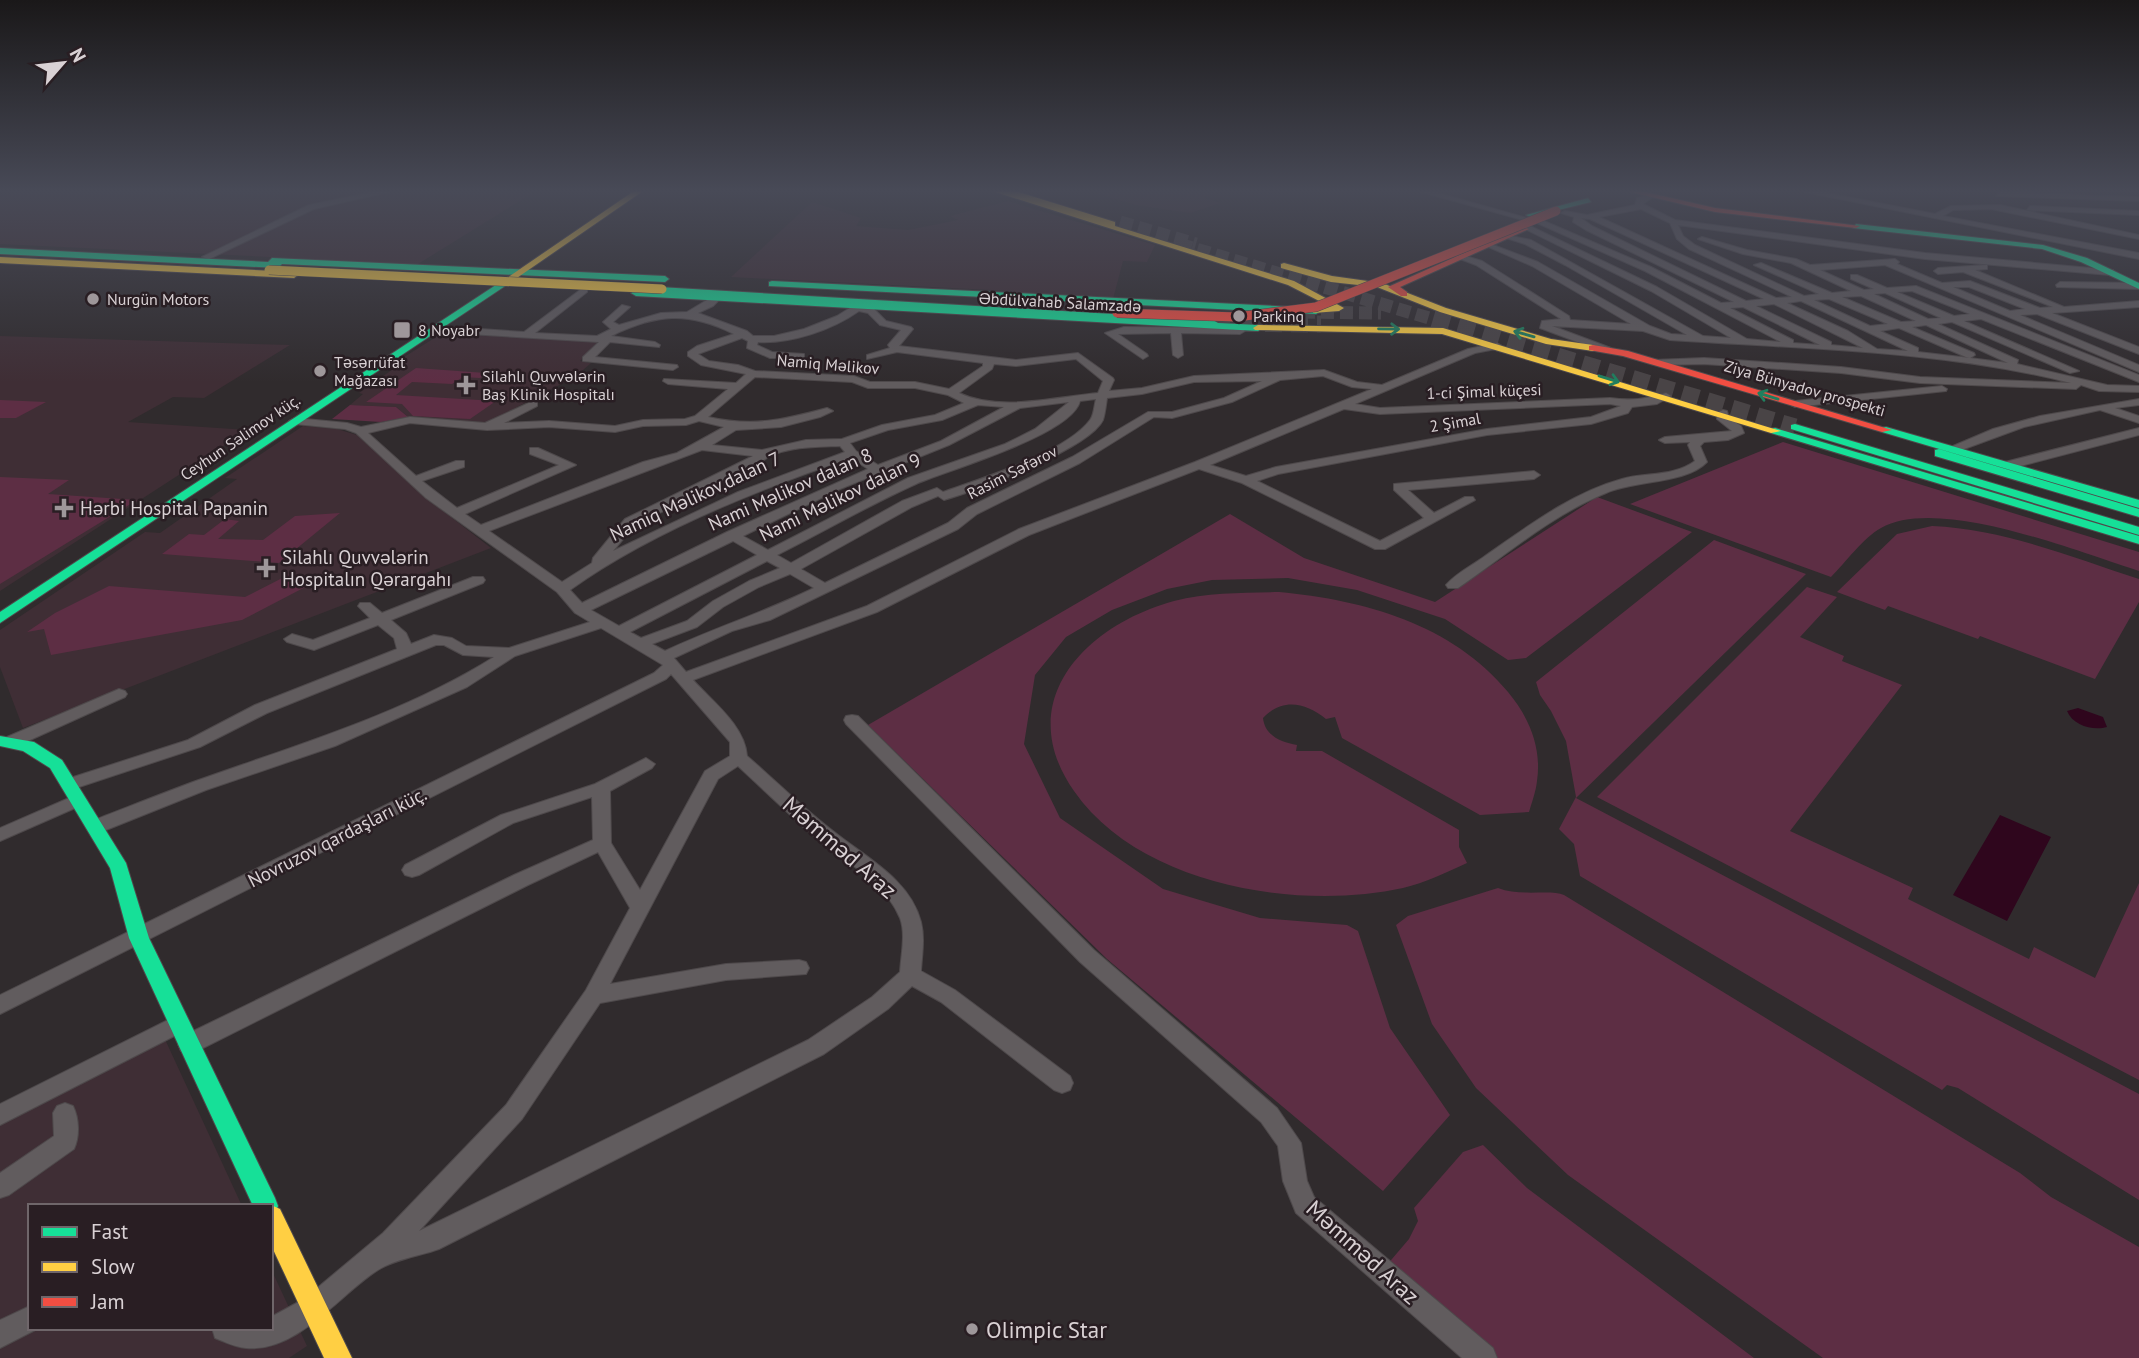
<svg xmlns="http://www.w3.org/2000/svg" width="2139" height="1358" viewBox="0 0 2139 1358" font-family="'PT Sans',sans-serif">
<rect width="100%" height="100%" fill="#302b2d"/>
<!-- built -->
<path fill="#3f2e35" d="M0,191H536L418,264L0,244V197L12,193Z
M1211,191L1216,193L1204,198L1221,203L1190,213L1136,205L1092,192Z
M1008,201L1155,245L1147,262L1123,261L1113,299L1089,297L1087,295L1081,297L1013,294L1011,291L731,277L812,202L861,218L856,226L908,230L958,220L950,216Z
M444,332L601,342L580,361L591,363L575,377L477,428L408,417L396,407L350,405L363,394L359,393L406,360L401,359Z
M0,336L290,345L204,398L173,397L128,422L248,430L0,591Z
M303,426L337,429L357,435L433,503L491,548L23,728L0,667V630L145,532L160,533L237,479L225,478Z
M163,1035L242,1206H30V1328H271V1269L307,1346L289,1358H0V1120Z"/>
<!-- green -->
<path fill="#5d2e44" d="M416,368L486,373L480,378L463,377L452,384L412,382L396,395L496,401L470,419L413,416L402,404L366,402Z
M0,400L46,402L16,418H0Z
M350,405L396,407L408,417L381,422L332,419Z
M1783,442L2139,552V571C2078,552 1938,495 1881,528C1863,538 1846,562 1831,577L1630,504Z
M0,477L69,480L48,494L137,500L0,584Z
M1597,497L1692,532L1526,658L1508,660L1445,619L1357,590L1288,578L1212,580L1167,589L1112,610L1066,637L1035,675L1024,744L1060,818L1163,889L1260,918L1347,925L1358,931L1390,1028L1450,1115L1383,1191L1107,959L868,725L1230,514L1304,558L1435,602Z
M340,513L279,563L162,554L189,534L204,535L225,519L239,521L218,539L263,540L295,516Z
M1932,526C2004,529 2071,557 2139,579V602L2095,679L1980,636L1978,639L1888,606L1885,610L1837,592L1897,534Z
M1714,540L1806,574L1576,798L2139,1094V1200L1958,1088L1947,1085L1942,1090L1580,876L1574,844L1559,829L1576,797L1566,741L1551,711L1540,695L1536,682Z
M292,573L311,584L242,620L51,655L44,629L27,632L55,613L109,586L245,597Z
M1807,587L1837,597L1800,637L1844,656L1842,661L1902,685L1790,831L1913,888L1908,899L2029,959L2034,947L2095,978L2139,883V1080L1597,797Z
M1279,592C1364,600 1452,624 1508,692C1529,717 1542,748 1537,781C1536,791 1532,802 1529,812L1480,815L1342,738L1335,717L1326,719C1306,703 1283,697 1263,718C1265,736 1281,742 1297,745L1296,751H1322L1459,830V847L1467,863C1447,872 1425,883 1403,888C1298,911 1140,886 1074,791C1011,701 1086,625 1174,601C1208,592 1244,593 1279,592Z
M1498,888C1521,897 1551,889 1564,895L2020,1173L2051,1197L2139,1247V1358H1823L1568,1175L1476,1088L1432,1024L1396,925L1408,916Z
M1483,1145L1527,1188L1754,1358H1495L1386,1266L1409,1239L1418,1221L1414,1208L1463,1152Z"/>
<!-- water -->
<path fill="#2f061d" d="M2078,708L2103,717L2107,727C2094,731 2073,726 2067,711Z
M2000,815L2051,837L2007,921L1953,895Z"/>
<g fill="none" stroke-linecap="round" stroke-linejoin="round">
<!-- primary-tunnel-far1 -->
<path stroke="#494446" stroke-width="13" stroke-dasharray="13 6" stroke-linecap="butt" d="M1120,222L1196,244
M1179,244L1439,321
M1302,312L1381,313"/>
<!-- primary-tunnel -->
<path stroke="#494446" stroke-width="17" stroke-dasharray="17 9" stroke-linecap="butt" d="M1433,319L1795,427
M1213,323L1321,324"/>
<!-- street casing -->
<g stroke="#4e494b" stroke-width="2">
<path id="street" d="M377,191H393L314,209L209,259L202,257L309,205Z
M1418,191H1431L1527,218L1523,220Z
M1800,191H1817L1935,214L1951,206L2000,205L2139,235V239L1991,209L1953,210L1943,216L2139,253V259Z
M1999,192L2139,197V201L1996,196Z
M1649,195L1653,197L1643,204L1675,220L1925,253L2113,270L2114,272L2110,275L1925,259L1678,225L1683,236L1695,245L1804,296L1819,294L1754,265L1761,263L1832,293L1851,291L1791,263L1743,254L1698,239L1702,237L1747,250L1796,259L1810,265L1895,259L1899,262L1897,264L1942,283L1970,281L2040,308L2053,307L1963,272L1938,274L1934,271L1938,268L1987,265V269L1975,270L2064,307L2139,301V307L2052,313L2139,347V354L2037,314L2020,315L2139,365V372L1885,265L1820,270L1864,290L1874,289L1851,279V275H1857L1887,288L1916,286L2139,375V382L1981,319L1964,321L2079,371L2070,373L1952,322L1938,324L2018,360L2017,364L2107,385L2139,386V392L2099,391L2081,385L2076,389L1920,383L1841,373L1704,364L1657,365L1652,362L1653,360L1704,358L1841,367L1920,377L2071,383C1941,350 1803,349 1670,340L1643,331L1552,326L1611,348L1612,350L1607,353L1540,328L1542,321L1561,319L1476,265L1455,257L1459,254L1482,261L1569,316L1570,320L1631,324L1532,266L1484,245L1488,243L1538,262L1650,326L1671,334L1687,335L1565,265L1525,244L1503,237L1507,235L1531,240L1703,336L1731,338L1651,291L1523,228L1530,226L1657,287L1747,339L1781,342L1645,271L1537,223L1544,221L1651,267L1721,303L1734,302L1586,230L1573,222L1574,217L1561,213L1565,211L1587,215L1635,205L1637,198ZM1641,209L1670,223L1677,239L1689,249L1792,297L1776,298L1599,217ZM1581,218L1590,219L1764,299L1746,301L1592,226ZM1953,287H1969L2025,309L2010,311ZM1912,291L1970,314L1954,316L1897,292ZM1885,293L1941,318L1928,319L1874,294ZM1861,296L1916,321L1901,322L1842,297ZM1829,299L1888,324L1870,326L1814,300ZM1801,301L1908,351L1877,349L1848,331L1787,303ZM1774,304L1863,348L1831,345V342L1756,306ZM1743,307L1820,345L1793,343V340L1730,308ZM1926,325L2008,363L1970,358L1975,355L1974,353L1912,327ZM1899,328L1966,357L1970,358L1918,352V348L1880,331Z
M2030,206L2139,211V215L2027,210Z
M2060,282L2139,283V289L2057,287L2056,285Z
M584,287L587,288V292L535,333L597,336L611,329L603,322L622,305L630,307L613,322L619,325L661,313L687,312L717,294L722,297L713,306L698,313L747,331L753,336H774L804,329L837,316L861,301L866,304L864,306L874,309L886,321L911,327L913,329L899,346L1016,360L1078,353L1113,378L1114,380L1109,391L1142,388L1194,376L1324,370L1357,382L1382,385L1468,349L1497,343L1502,346L1501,348L1475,353L1355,404L1380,408L1610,398C1631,401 1646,399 1666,393L1671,396L1657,404L1632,407L1628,413L1591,424L1487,435L1278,474L1257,481L1380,541L1424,518L1394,490V484L1534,471L1540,475L1534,479L1408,490L1434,513L1465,497H1473L1475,500L1385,549H1375L1242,483L1199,469L1029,535L877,612L693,680C713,702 745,726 747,756C776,781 803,808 833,831C865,857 910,879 921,922C925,938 922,955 921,971L955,990L1070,1076L1073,1083L1070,1090L1062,1093L1054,1090L941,1002L912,986L888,1009L824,1054L439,1249C420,1256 395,1259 378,1270C340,1294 297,1353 246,1348C235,1347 225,1342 215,1338L212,1328H271V1317L304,1299L383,1233L506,1105L586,990L630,908L598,852L528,885L197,1051L189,1053L181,1051L178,1044L181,1037L514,875L593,840L592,797L513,823L419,875L412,877L405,875L402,870L405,865L501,815L595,784L646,758L655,764L652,768L610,791L611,843L640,890L705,771L730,756V742L671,674L666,679L0,1014V995L654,673L663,665L601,628L515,656L467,687L335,746L206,790L101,832H89L86,827L89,822C123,809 158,795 193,782C296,745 401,715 494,657L463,655L444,645H436L267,713L200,747L70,790L64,788L61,784L64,780L188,740L255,705L397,649L394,638L378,625L314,650L287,642L284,639L292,634L313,640L370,618L358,606L360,603H370L382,613L473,577H483L485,580L483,583L391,620L406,633L411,644L434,635L452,638L466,646L509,648L590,622L575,613L557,592L426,498L356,433L345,429L295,424L289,421L295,418L347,423L361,427L410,417L485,423L533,401L537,402V406L504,423L549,421L615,426L643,420L685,419L695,416L728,389L668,384L663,381L664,379L736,383L746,374L701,365L688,356V352L697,346L734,334C687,311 657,314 611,336L655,342L660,345L659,347L610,342L595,357L677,365L678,367L673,370L583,361V357L599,342L436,332L431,329L436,326L524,332ZM859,311L868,313L880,325L901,330L888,345L890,348L867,355V359L897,352L983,363V366L949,389L915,382H870L854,376L755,371L738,365L709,361L698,354L742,338L748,341L747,348L770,358H804V354L772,352L757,345L758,342C791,344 832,330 859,311ZM1076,359L1103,381L1098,393C1055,397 1000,412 959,393L992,369L994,364L1016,366ZM1323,376L1352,387L1372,389L1195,462L1019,529L867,606L686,672L674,658L732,631L770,620L958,529L977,514L1080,463L1154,417L1172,418L1232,402L1280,380ZM755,377L852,382L868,388H915L948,395L964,403L935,415L882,425L842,439L806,440L762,450L712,445L736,430L781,427L820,417L833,411L827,408C782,420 754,427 708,417ZM1262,381L1224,398L1172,412H1148L1072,457L967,508L948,523L825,583L801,569L912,507L938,496L944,500C976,491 1089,449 1103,420C1105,414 1106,405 1107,398L1142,394L1194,382ZM1096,399C1094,406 1094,415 1090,420C1065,453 982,478 943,492L937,488L902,501L791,563L777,555C823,532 869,505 916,484C948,470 1072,435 1080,401ZM1069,402L1035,429L1005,444L908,478L768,550L743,536L840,489L949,445L1020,408ZM1610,404L1621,406L1591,417L1487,429L1276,467L1246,476L1210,465L1344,409L1380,414ZM978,405L1004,407L941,441L878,465L856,451L850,443L888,430L942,420ZM699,421L724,427L677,453L643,462L481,525L465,514L576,465L538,448H530V454L559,465L457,508L422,481L464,467V461H456L416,476L368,433L410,423L487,430L549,427L615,432L643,426L686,425ZM840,446L845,452L738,492L613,551L635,525L759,464C777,446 816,447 840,446ZM702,450L753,456L625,519L593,558L592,563L562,582L489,531ZM851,458L868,469L727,532L582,603L570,590C649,533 759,489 851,458ZM733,541L757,555L619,626L591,610ZM767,561L780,568L749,581L713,601L687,621L641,638L630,632ZM790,574L814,588C765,612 714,628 665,651L652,644L697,627L723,607L759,587ZM738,766C765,791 791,816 818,840C847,863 885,882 900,918C906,934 901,955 900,972L872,997L808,1040L419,1231L522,1119L600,1003L726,980L806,974L809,968L806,962L799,960L726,964L610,984L718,779Z
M1124,327L1240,328L1245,331L1240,334L1181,333L1183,355L1178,358L1173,355L1171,333L1118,334L1147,354L1148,356L1143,359L1105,333Z
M1942,386L1947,389L1946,391L1795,407L1789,404L1795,401Z
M2139,399V405L2115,408L2139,416V423L2100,410L2091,412L2024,427L1956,452L1952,453L1946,449L1993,429L2040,416Z
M1723,410L1727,411L1729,418L1741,426L1744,433L1728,440L1704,442L1700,446L1707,462C1686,484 1636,480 1606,493C1552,515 1506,555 1458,588H1448L1446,585C1456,573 1473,565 1485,556C1527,527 1571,493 1622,479C1646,472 1673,477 1695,461L1688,445L1690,442L1665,443L1659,440L1665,437L1732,431L1717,419V413Z
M2139,428V435L2009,469L2003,465L2005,462Z
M119,689L125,691L127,694L125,697L19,745H7L5,741L7,737Z
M852,715L858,716L1094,950L1277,1108L1301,1143L1307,1181L1314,1197L1493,1348L1497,1358H1462L1296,1213L1283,1181L1278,1146L1261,1122L1080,962L846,724L844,720L846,716Z
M76,795L82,797L85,801L82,805L0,841V828Z
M178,1015L186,1018L189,1024L186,1030L0,1125V1104Z
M65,1103L73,1106C79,1118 80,1136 74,1149L9,1195L0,1198V1173L54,1136L53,1113L57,1106Z
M30,1306V1328H39L0,1348V1320Z"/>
</g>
<!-- fast casing -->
<g stroke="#4e494b" stroke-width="2">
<path id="fast" d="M1588,198L1591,202L1530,217L1526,215Z
M1856,224L2043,245L2087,258L2139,283V289L2081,262L2042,249L1853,228Z
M0,248L268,262L272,258L665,276L669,279L665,282L282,264L278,268L0,254Z
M508,277L512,280L511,282L0,623V612Z
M772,281L1316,308L1321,311L1316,314L769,286V282Z
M659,287L1213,320L1218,323L1258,325L1263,328L1258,331L636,296L631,293L636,290L664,292L659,291Z
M1795,424L2139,527V535L1791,429V425Z
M1886,427L2139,500V508L1882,432V428Z
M1775,428L2139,536V544L1771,433V429Z
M1939,449L2139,509V517L1935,456V450Z
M0,736L34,742L62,760L126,863L149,938L275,1198L278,1206L275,1214L271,1216V1206H253L129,938L110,868L50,768L23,751L0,746Z"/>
</g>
<!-- slow casing -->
<g stroke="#4e494b" stroke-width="2">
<path id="slow" d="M634,191H643L511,282L504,280Z
M992,191H1015L1115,222V226L1294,281L1344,308L1339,311L1313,313V309L1329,306L1288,285Z
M0,257L294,272L298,275L294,278L0,263Z
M1284,263L1332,276L1382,283L1446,308L1551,339L1593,345L1598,348L1593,351L1546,344L1440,312L1377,287L1331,282L1281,268V264Z
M1258,325L1443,328L1781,431L1771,433L1442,334L1255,330L1253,328Z
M271,1205L280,1209L352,1358H324L271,1245Z"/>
</g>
<!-- jam casing -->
<g stroke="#4e494b" stroke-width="2">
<path id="jam" d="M1626,191H1641L1715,208L1860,226L1856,228L1715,212Z
M1522,227L1529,229L1400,287L1407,292V296H1401L1388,287Z
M1593,345L1628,351L1892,430L1882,432L1623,356L1589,350V346Z"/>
</g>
<!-- street -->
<use href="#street" fill="#615c5e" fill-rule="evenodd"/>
<!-- fast -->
<use href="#fast" fill="#16e098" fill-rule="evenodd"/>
<!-- slow -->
<use href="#slow" fill="#ffcf43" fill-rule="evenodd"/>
<!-- jam -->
<use href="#jam" fill="#f24e42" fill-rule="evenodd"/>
<!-- slow-bridge casing -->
<g stroke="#4e494b" stroke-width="10" stroke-linecap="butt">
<path id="slow-bridge" d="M269,270L662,289"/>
</g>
<!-- jam-bridge casing -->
<g stroke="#4e494b" stroke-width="10" stroke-linecap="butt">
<path id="jam-bridge" d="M1117,313L1237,317L1316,307L1556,211"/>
</g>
<!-- slow-bridge -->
<use href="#slow-bridge" stroke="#ffcf43" stroke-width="9"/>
<!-- jam-bridge -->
<use href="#jam-bridge" stroke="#f24e42" stroke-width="9"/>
</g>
<!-- one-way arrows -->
<defs><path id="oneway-shaft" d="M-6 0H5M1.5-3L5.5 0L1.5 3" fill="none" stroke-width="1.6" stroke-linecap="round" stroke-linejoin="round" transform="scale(1.75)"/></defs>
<g stroke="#207f5e">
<use href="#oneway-shaft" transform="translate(1389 329) rotate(1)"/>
<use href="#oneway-shaft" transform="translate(1524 334) rotate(-164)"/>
<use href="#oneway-shaft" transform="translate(1609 379) rotate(17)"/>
<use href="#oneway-shaft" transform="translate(1768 396) rotate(-163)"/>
</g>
<!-- sky -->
<linearGradient id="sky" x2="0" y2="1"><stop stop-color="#1a1819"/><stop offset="0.5" stop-color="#484a57"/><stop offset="1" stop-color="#484a57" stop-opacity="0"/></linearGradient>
<rect width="2139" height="382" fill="url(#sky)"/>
<!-- markers -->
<g fill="#9e979a" stroke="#291e23" stroke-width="2.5">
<circle cx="93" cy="299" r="7"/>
<circle cx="1239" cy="316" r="7"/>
<rect x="393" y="321" width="18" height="18" rx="3.5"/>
<circle cx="320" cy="371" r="7"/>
<path d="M462.5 374.5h7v7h7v7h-7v7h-7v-7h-7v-7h7z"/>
<path d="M60.5 497.5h7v7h7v7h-7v7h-7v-7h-7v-7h7z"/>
<path d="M262.5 557.5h7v7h7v7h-7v7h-7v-7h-7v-7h7z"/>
<circle cx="972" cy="1329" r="7"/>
</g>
<g text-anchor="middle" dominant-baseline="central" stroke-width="5" stroke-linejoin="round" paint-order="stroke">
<!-- far-poi labels -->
<g font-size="16" fill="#d9d1d4" stroke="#291e23" text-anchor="start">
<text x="107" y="299">Nurgün Motors</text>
<text x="1253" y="316">Parkinq</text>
<text x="418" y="330">8 Noyabr</text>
<text x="334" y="362">Təsərrüfat<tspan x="334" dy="18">Mağazası</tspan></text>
<text x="482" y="376">Silahlı Quvvələrin<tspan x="482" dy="18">Baş Klinik Hospitalı</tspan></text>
</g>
<!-- far-street labels -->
<g font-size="16" fill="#d9d1d4" stroke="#291e23">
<text transform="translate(1060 302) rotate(3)">Əbdülvahab Salamzadə</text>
<text transform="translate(828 364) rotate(5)">Namiq Məlikov</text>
<text transform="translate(1805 388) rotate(16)">Ziya Bünyadov prospekti</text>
<text transform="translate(1484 391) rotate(-2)">1-ci Şimal küçesi</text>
<text transform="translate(1455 422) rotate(-10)">2 Şimal</text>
<text transform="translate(240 437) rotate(-34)">Ceyhun Səlimov küç.</text>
<text transform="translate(1012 472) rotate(-27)">Rasim Səfərov</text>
</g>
<!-- street labels -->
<g font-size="19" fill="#d9d1d4" stroke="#291e23">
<text transform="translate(790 489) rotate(-24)">Nami Məlikov dalan 8</text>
<text transform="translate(695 496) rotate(-25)">Namiq Məlikov,dalan 7</text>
<text transform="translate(840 497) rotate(-26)">Nami Məlikov dalan 9</text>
<text transform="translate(337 837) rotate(-27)">Novruzov qardaşları küç.</text>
</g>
<!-- poi labels -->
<g font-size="19" fill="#d9d1d4" stroke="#291e23" text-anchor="start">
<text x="80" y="508">Hərbi Hospital Papanin</text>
<text x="282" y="557">Silahlı Quvvələrin<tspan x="282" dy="22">Hospitalın Qərargahı</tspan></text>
</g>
<!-- near-street labels -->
<g font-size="23" fill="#d9d1d4" stroke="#291e23">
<text transform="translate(840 847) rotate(41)">Məmməd Araz</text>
<text transform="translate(1363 1252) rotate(42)">Məmməd Araz</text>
</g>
<!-- near-poi labels -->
<g font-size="23" fill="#d9d1d4" stroke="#291e23" text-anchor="start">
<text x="986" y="1329">Olimpic Star</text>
</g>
</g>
<!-- legend -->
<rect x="28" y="1204" width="245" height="126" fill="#291e23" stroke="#6f666a" stroke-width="2"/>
<rect x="42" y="1227" width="35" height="10" fill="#16e098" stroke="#6f666a" stroke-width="2"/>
<text x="91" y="1239" font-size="21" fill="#d9d1d4">Fast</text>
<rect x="42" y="1262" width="35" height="10" fill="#ffcf43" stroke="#6f666a" stroke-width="2"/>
<text x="91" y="1274" font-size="21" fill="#d9d1d4">Slow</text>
<rect x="42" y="1297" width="35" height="10" fill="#f24e42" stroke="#6f666a" stroke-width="2"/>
<text x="91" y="1309" font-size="21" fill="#d9d1d4">Jam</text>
<!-- north arrow -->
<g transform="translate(63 63) rotate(62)" stroke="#291e23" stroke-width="5" paint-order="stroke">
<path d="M0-5L12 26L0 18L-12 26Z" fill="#d9d1d4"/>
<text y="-10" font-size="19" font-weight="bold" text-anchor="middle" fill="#d9d1d4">N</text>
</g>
</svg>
